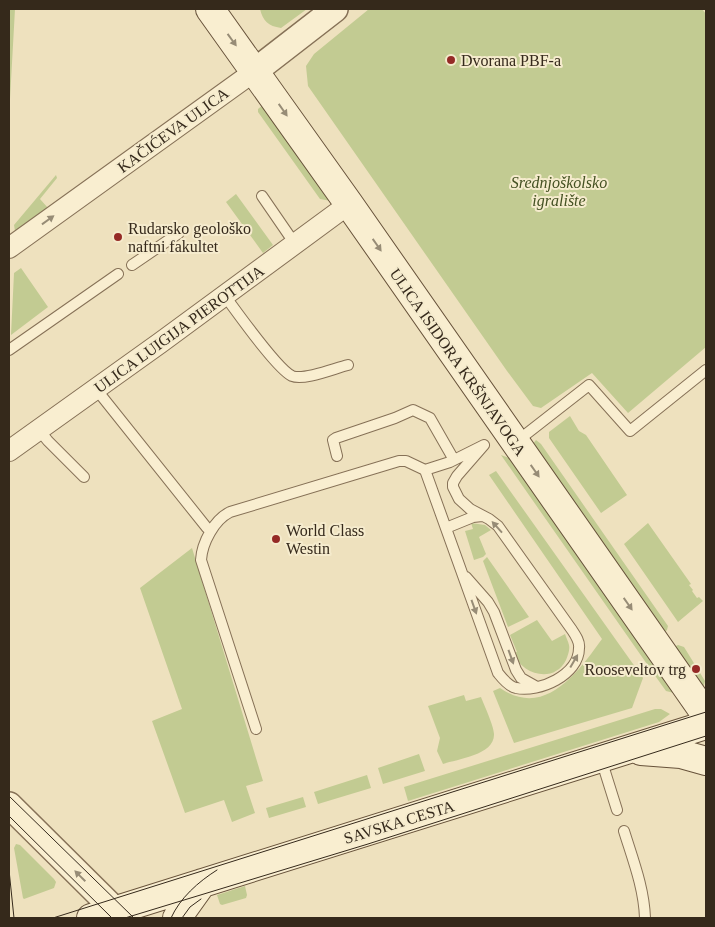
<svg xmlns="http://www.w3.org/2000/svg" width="715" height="927" viewBox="0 0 715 927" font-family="'Times New Roman',serif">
<rect width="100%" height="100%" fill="#eee1be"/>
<!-- green -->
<path fill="#c2cb92" d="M9,9H15L9,117Z
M260,9H307L281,28C268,26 263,21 260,9Z
M369,9H702L706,14V347L628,413L592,373L541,408L533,406L507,371L308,86L306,66L314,54Z
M263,105L331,201L320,199L258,112V109Z
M56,175L57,178L40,199L48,208L15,231L14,225Z
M236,194L273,245L263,253L226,202Z
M21,268L48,307L11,335L14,273Z
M570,416L579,431L586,435L627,495L601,513L549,438V432Z
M536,440L541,444L668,626L667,630L664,633L532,445Z
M501,455L512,459L672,687L674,693L666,691L656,677Z
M496,471L643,678L632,708L514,743L493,691L500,688C545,719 578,672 602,639L489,475Z
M471,523L485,525L491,530L479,537L486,554L483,557L474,560L465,531L473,529Z
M648,523L691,584L689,585L693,590L692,591L697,598L699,597L703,601L678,622L624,544Z
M192,548L263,781L246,786L255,813L232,822L224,800L185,813L152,721L182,709L140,588Z
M487,557L529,617L508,627L483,561Z
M537,620L552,641L565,634C566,637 568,641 569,645C570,650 568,655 566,660C554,684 522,675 513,653L517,652L510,635Z
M678,645L684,647L705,681L703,689L674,647Z
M464,695L466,701L481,697C484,705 494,726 494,734C495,755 458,759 443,764L437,751L440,738L428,706Z
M655,709H661L670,714L659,722L408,801L404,787Z
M419,754L425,771L383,784L378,768Z
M367,775L371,788L318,804L314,792Z
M303,797L306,807L269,818L266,808Z
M16,844L20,845L54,879L56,882L54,888L24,899L23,898L14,848Z
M245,886L247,895L246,898L222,905L220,904L217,895Z"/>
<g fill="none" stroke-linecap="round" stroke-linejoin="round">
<!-- service casing -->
<g stroke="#867157" stroke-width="12">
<path id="service" d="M262,196L295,244
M132,265L179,233
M225,296C237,312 277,369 292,376C304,381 335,368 348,365
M9,350L118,274
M96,389L207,528
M39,430L48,441L84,477
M516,442L589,385L630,431L706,370
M337,456L333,440L336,438L395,418L413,410L430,418L454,460
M446,528L473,517L482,516
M466,577L488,602L494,612L516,670L521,678L537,687
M256,729L201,560C202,543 214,520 230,512L399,461H406L425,470L450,462L484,445L457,476L453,483V487L459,499L470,509L489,519L498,526L572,630C576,636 580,642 579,648C579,675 539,693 516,688C508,686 502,678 498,673L425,470
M601,759L617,810
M624,831C633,860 644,888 645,918"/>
</g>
<!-- minor casing -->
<g stroke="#867157" stroke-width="22">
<path id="minor" d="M9,248L255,71
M9,451L160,343L349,204"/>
</g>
<!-- tertiary casing -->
<g stroke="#867157" stroke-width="28">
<path id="tertiary" d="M255,71L335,9
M9,805L123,918"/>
</g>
<!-- secondary casing -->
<g stroke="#67523a" stroke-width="30">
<path id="secondary" d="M210,9L349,204L706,715
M641,751L681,754L706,761
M91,918L706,725
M177,918L202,883"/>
</g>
<!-- service -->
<use href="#service" stroke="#f9eed0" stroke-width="10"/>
<!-- minor -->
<use href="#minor" stroke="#f9eed0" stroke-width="20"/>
<!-- tertiary -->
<use href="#tertiary" stroke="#f9eed0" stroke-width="25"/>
<!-- secondary -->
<use href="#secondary" stroke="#f9eed0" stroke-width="28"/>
<!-- tram -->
<path stroke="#35291b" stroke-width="1" d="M9,796L134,918
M9,816L112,918
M9,870L14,918
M53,918L706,712
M125,918L368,844L706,736
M171,918C180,898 198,882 217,870
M182,918L190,907L201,899"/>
</g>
<!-- one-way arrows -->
<defs><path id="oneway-solid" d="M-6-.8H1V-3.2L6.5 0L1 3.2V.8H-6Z" transform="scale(1.25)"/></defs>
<g fill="#978c76">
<use href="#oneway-solid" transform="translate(232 40) rotate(54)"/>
<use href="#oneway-solid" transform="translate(283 110) rotate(55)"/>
<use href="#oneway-solid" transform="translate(48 220) rotate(-36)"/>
<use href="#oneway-solid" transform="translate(377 245) rotate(55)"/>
<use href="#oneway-solid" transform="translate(535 471) rotate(55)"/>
<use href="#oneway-solid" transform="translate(497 527) rotate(-132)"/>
<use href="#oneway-solid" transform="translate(628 604) rotate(55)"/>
<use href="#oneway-solid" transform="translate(474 607) rotate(70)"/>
<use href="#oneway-solid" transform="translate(511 657) rotate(70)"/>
<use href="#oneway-solid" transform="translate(574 661) rotate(-60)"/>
<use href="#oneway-solid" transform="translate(80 876) rotate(-135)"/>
</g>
<!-- markers -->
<g fill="#952a26" stroke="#f5ebcd" stroke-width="2">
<circle cx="451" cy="60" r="5"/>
<circle cx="118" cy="237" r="5"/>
<circle cx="276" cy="539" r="5"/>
<circle cx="696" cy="669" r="5"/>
</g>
<g text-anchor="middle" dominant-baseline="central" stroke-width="4" stroke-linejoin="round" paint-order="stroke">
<!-- poi labels -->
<g font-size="16" fill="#35291b" stroke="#f5ebcd" text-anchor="start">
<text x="461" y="60">Dvorana PBF-a</text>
<text x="128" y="228">Rudarsko geološko<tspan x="128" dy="18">naftni fakultet</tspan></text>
<text x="286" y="530">World Class<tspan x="286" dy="18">Westin</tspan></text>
<text x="686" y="669" text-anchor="end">Rooseveltov trg</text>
</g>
<!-- street labels -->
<g font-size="16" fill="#35291b" stroke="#f5ebcd">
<text transform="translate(173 130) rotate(-36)">KAČIĆEVA ULICA</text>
<text transform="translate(179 329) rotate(-36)">ULICA LUIGIJA PIEROTTIJA</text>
<text transform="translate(458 362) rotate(55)">ULICA ISIDORA KRŠNJAVOGA</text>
<text transform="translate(399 822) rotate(-17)">SAVSKA CESTA</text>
</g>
<!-- park labels -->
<g font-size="16" font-style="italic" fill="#445122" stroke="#f5ebcd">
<text x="559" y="182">Srednjoškolsko<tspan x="559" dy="18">igralište</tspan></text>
</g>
</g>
<!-- border -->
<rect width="715" height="927" fill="none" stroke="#35291b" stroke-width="20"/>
</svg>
